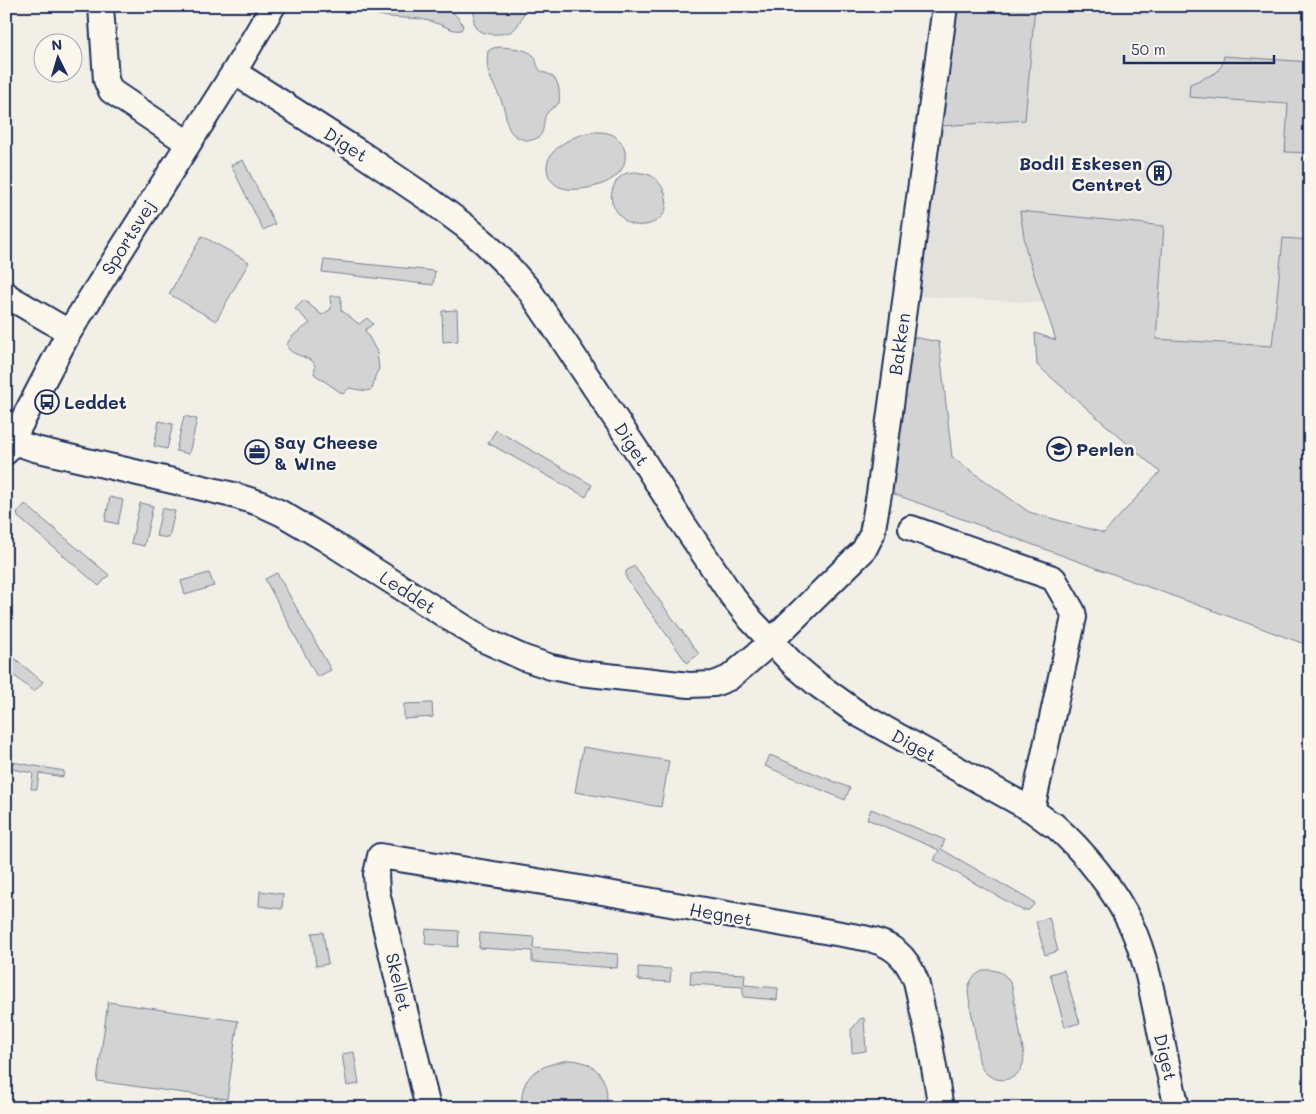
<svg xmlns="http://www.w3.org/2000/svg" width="1316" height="1114" viewBox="0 0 1316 1114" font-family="Mali,sans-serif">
<rect width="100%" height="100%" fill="#f2efe6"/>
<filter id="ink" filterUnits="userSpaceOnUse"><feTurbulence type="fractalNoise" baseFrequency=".02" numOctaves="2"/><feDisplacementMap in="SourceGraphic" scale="10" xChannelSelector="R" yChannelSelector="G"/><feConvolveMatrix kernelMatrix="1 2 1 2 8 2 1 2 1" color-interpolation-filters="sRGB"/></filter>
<g filter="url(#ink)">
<!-- built -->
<path fill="#e2e1dc" d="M954,6H1310V531L1056,341L1044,303L918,296L938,151Z"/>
<!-- green -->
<path fill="#d2d3d2" stroke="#768198" d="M171,6H200C191,14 181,12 171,6Z
M365,6H445C452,12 461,18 463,27L461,30C453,32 444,25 435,23C431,21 425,20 420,19C406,17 372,20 365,6Z
M475,6H526C524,13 519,27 512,31C505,35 479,37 475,26C473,21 474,12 475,6Z
M956,6H1035L1025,120L941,126Z
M501,47C510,48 527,48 534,56C537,60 536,66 540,70C543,73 547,73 550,75C560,80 560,94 559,103C555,107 550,109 547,113C541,121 547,135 535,139C528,142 518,139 513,134C506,128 507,118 504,109C501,95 491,84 488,70C487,64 487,57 488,51L493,48Z
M1224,56L1310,62V153L1285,152L1288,104L1189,97L1190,84L1216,73L1222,65Z
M594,132C602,132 610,132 616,137C628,146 628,164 618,174C608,184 593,188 579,189C569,190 557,189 551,180C548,176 547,171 547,166C549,146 577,134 594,132Z
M243,160L275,224L263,230L231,165Z
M635,172C640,173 645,173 650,175C663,182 672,202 663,215C656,225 639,228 628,223C622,219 616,211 613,205C608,194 615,177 627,173C628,173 634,172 635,172Z
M1020,211L1164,226L1156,339L1272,346L1283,238L1310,240V646L891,493L908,336L939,342L952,457L1029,512L1104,533L1160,472L1037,365L1035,333L1056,340L1026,250Z
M202,236L249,262L216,321L169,294Z
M324,260L435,271L433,285L322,272Z
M330,296H341V310L359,324L367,318L373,324L365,330L377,352L379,369L375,376L373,387L370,390L366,391L349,388L343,394L314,374C315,369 316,366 313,362C307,355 277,354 291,338C296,332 304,328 310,323L295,309L304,300L322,315L331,309Z
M457,310L458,341L443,342L442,311Z
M184,416L197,419L189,454L176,451Z
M159,421L173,424L167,449L154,446Z
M496,430L592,485L586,497L488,443Z
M110,497L123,500L118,524L105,521Z
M140,503L153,506L144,546L131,543Z
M25,504L109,575L99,586L18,517L17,513Z
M162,508L175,511L169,538L156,536Z
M634,566L699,654L687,663L626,578V571Z
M209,573L214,586L185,595L181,581Z
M277,573L331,670L317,677L265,579Z
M6,651L43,682L34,692L6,669Z
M432,703L433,717L404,719V704Z
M583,747L669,761L661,807L575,792Z
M770,755L850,788L845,800L765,766Z
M6,761L64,771L63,777L39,773L37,789H31L33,773L6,768Z
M871,809L945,840L941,849L1035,903L1029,910H1022L934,860L939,850L867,819Z
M260,891L283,894L282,909L259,906Z
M1049,917L1058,951L1045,955L1036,922Z
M426,929L459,931L458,947L425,944Z
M323,932L328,964L316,966L312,933Z
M480,933L534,937L533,948L618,954L617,968L532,962V951L479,948Z
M638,967L671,969L670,982L638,980Z
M985,970C999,969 1007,974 1012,987L1024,1055C1024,1064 1021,1074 1011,1078C1001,1082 990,1079 983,1070C978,1063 978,1052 977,1044C974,1027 971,1010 968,993C968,981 974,974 985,970Z
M1064,970L1080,1023L1065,1027L1050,974Z
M691,971L745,974L744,985L778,988L777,1000L743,997V987L690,984Z
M108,1002L238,1021L227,1099L97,1081Z
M864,1018L866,1051L852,1053L851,1030L860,1019Z
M354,1052L359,1084L347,1086L342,1054Z
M568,1060C596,1060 611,1080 606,1108H522C519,1074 539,1066 568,1060Z"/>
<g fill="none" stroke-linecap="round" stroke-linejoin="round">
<!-- minor casing -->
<g stroke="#1b2f5e" stroke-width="28">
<path id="minor" d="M101,6L106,80L111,91L188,143
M234,72L359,152L430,200L465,226L485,243L507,265L529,290L569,349L639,454L682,522L732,596L751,620L793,664L818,685L860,715L1032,810L1051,824L1054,825C1084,851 1115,890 1132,927C1146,958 1152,993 1159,1026C1164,1053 1171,1080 1177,1108
M6,294L9,297L69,332
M11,441L35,449L233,495L259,503L281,513L325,539L484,640L524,658L551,667L580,673L689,685L714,684L729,678L761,651L864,550L872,534L879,494L945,6
M6,452L69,332L234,72L273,6
M911,528L1050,577L1054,579L1073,612L1074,617L1032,810
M428,1108L377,892L376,874L380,856L568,886L864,938C891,943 906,955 916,981L930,1044L941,1108"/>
</g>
<!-- minor -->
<use href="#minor" stroke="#fbf7ec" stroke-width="24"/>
</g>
</g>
<!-- icons -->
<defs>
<g id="building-ring" transform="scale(1.25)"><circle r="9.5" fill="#fbf7ec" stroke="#1b2f5e" stroke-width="1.5"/><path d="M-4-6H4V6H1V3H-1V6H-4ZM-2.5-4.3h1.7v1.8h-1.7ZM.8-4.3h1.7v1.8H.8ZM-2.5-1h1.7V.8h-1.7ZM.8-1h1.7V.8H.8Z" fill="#1b2f5e"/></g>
<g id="bus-ring" transform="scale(1.25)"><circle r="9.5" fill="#fbf7ec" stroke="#1b2f5e" stroke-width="1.5"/><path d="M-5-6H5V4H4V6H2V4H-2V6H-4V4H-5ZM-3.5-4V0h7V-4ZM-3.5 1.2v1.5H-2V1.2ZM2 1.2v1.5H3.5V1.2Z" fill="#1b2f5e"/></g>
<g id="school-ring" transform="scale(1.25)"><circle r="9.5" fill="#fbf7ec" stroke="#1b2f5e" stroke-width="1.5"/><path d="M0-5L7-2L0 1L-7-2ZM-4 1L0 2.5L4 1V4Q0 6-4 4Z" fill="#1b2f5e"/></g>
<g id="office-ring" transform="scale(1.25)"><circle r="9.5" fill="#fbf7ec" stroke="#1b2f5e" stroke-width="1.5"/><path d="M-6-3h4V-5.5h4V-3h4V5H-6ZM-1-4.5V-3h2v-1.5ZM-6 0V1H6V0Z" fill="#1b2f5e"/></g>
</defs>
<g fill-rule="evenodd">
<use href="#building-ring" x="1159" y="173"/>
<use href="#bus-ring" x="47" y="402"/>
<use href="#school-ring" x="1059" y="449"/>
<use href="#office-ring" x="257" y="452"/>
</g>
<g text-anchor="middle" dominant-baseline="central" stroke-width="5" stroke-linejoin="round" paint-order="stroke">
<!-- street labels -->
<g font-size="18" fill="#1b2f5e" stroke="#fbf7ec">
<text transform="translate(346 144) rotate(33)">Diget</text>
<text transform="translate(128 237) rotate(-58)">Sportsvej</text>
<text transform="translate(899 344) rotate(-82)">Bakken</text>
<text transform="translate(632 444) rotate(57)">Diget</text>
<text transform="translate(408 592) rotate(33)">Leddet</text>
<text transform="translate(914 745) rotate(29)">Diget</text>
<text transform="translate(721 914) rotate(10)">Hegnet</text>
<text transform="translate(399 982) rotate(77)">Skellet</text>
<text transform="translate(1166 1057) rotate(77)">Diget</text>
</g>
<!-- poi labels -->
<g font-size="18" font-weight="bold" fill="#1b2f5e" stroke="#fbf7ec" text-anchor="start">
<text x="1142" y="163" text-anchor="end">Bodil Eskesen<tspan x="1142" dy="21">Centret</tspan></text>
<text x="64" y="402">Leddet</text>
<text x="274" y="442">Say Cheese<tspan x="274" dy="21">&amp; Wine</tspan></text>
<text x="1076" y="449">Perlen</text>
</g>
</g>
<!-- margin -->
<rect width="1316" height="1114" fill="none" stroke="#fbf7ec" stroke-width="25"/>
<rect x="12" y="12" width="1291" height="1089" fill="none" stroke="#1b2f5e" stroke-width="2" filter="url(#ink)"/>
<!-- north arrow -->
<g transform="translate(58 58) rotate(355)"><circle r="24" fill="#fbf7ec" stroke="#a1a7b3"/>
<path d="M0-4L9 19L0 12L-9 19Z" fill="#1b2f5e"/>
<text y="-8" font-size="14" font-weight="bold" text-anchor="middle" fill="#1b2f5e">N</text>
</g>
<!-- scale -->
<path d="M1124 55v8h150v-8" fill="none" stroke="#1b2f5e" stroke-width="2.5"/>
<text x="1131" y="55" font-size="15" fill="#1b2f5e" stroke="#fbf7ec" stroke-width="4" paint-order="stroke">50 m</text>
</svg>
